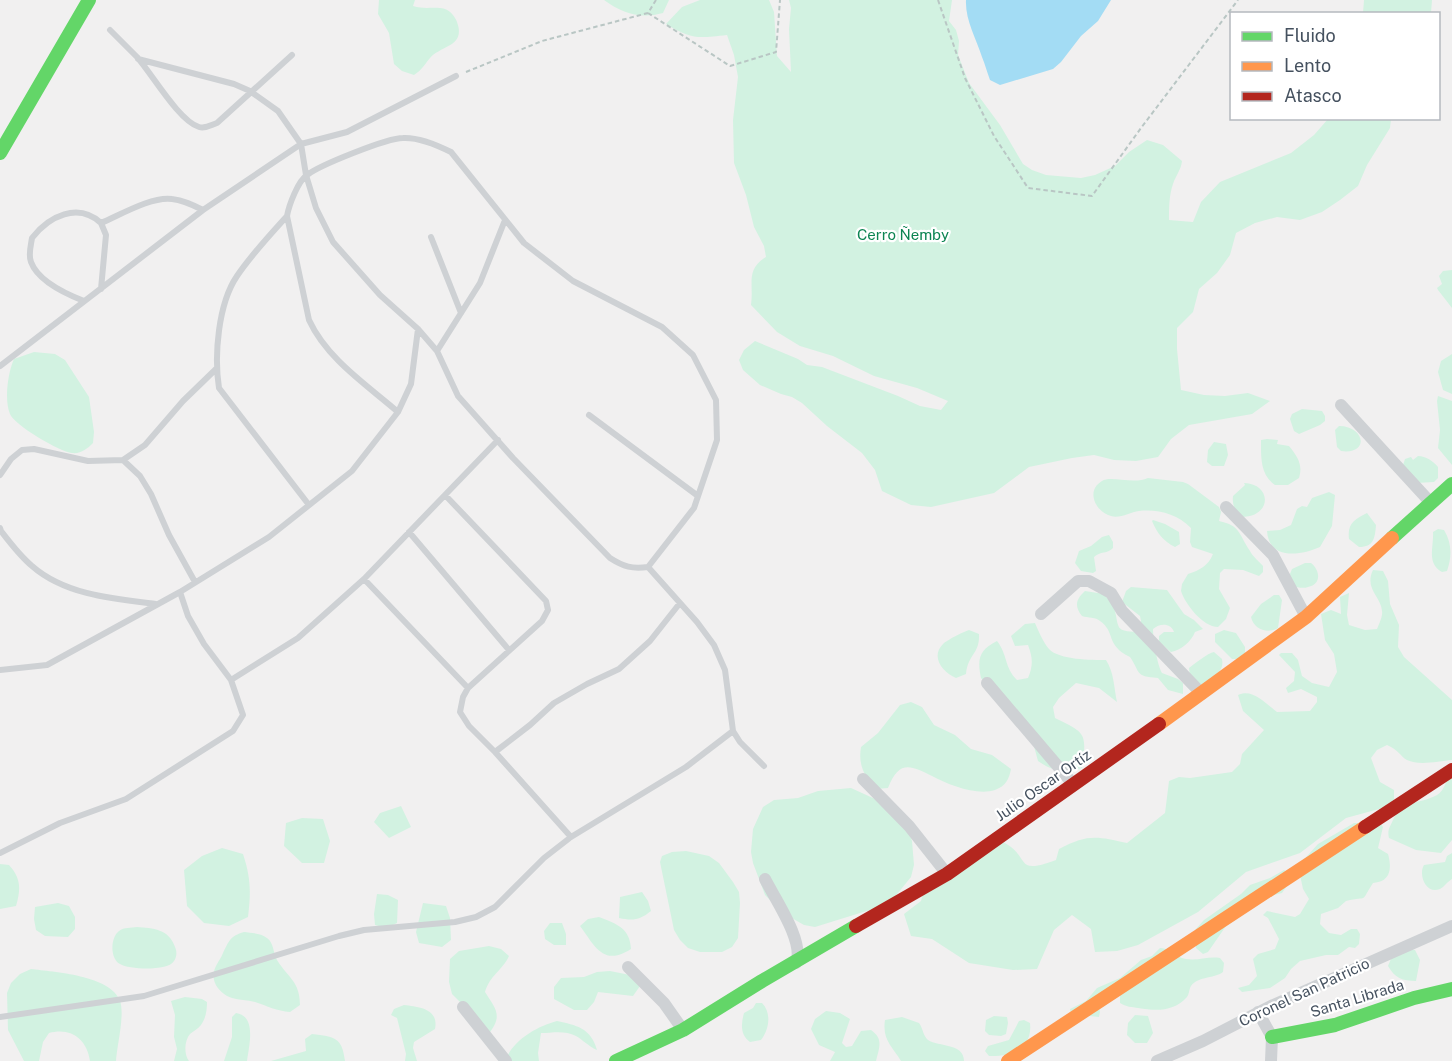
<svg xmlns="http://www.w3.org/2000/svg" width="1452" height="1061" viewBox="0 0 1452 1061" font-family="'Public Sans',sans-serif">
<rect width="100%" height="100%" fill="#f1f0f0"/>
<!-- green -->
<path fill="#d2f2e1" d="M379,0H415L413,6C426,10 434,6 445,9C451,11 455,17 457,22C466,47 441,45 430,58C424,65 422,70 414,75L402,71L394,64L389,33L378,14Z
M604,0H669L663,13C641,19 623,14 604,0Z
M700,0H769L774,12L777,56L791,72L789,29L791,8L789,0H952L949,21L956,30L959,41L958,55L969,83L1000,125L1023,164L1032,170L1046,175L1081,178L1095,175L1115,166L1129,152L1147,140L1163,145L1182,161C1181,170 1176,175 1173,184C1169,195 1169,209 1169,220L1193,222L1201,202L1220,182L1291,153L1314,135L1328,119H1391L1390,128L1367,165L1358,186L1340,200L1322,212L1300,220L1277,217L1255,223L1236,233L1230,255L1217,273L1199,289L1193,312L1177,328V349L1181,390L1204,395L1225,396L1248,393L1270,401L1252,414L1189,425L1171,439L1158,457L1136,461L1114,460L1094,455L1072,458L1029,467L994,493L931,507L911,505L882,491L875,470L862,453L827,426L802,403L792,397L781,394L760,385L743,370L739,360L744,350L755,341L798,359L807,365L822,367L898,396L920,406L941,410L948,401L917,388L874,376L833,356L800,346L777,332L751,305C754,284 745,270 766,257L764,246L754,227L746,195L734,163L733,120L738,77L734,55L727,35C698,38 692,40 666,24L682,7Z
M1364,0H1432L1431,13H1363Z
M1452,270V308L1438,290L1437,288L1442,284L1439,276L1443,271Z
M34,352L55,354L65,360L89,397L94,432L93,443C87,449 81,454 72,453C60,452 14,425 10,414C4,400 8,372 14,359Z
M1452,354V394L1443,390L1438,372L1441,361Z
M1438,396L1452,401V465L1438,448L1440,430L1437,401Z
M1302,409L1322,411L1325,416V421L1320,425L1299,434L1294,431L1290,419L1292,414Z
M1339,426C1365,426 1370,455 1341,451L1337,447L1335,430Z
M1267,439L1278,440L1277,444L1289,446C1298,457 1303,465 1299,478L1288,485H1275C1260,475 1261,457 1261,440Z
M1214,442L1226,444L1228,455L1224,466H1212L1207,462L1208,450Z
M1418,456C1426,456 1433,461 1438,467V478L1434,482L1416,483L1403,465L1405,459L1411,457L1413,460Z
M1148,478L1183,482L1188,484L1219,507L1221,512L1219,521C1241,526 1238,533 1250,551C1253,557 1259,561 1263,566V572L1259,576L1243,570L1224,569L1220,573L1219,589L1230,608L1226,619L1218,627C1203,627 1185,604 1181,591L1182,584L1188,574C1200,570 1208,566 1213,554L1192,547L1190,542L1191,528C1177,514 1158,509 1139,511C1130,512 1120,519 1111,516C1096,512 1085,491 1102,481C1111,475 1133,485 1148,478Z
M1244,483C1273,484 1272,518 1240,517C1235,510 1232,505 1233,496L1245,485Z
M1329,492L1335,495L1332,526L1320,547C1300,556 1269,560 1267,531L1280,530L1291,525L1297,509L1302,506L1307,507L1312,498Z
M1367,513L1376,525C1375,538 1374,547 1359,547L1349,539C1347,523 1355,519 1367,513Z
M1153,520L1165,524L1179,532L1180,544L1175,547C1163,541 1157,533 1152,521Z
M1438,529L1444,530C1452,543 1452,557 1447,571L1442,572C1426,563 1434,547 1433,532Z
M1109,535L1113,542V548C1108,554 1100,551 1094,557L1096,571L1093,573L1081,571L1075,563L1079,551L1091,546L1102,537Z
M1305,563H1311C1320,570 1322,584 1308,587C1303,589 1297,587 1292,586L1290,574L1292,569Z
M1373,570L1383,571L1388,581L1390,604L1399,625L1398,647L1404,657L1452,700V760C1439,761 1419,766 1407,760C1400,756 1399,750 1387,745L1377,750L1371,758L1380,782L1394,790V802L1390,806L1346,818L1300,853L1246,872L1198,912L1138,945L1117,951L1095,952L1091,929L1072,915L1054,930L1037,969L1013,970L969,963L932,939L911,936L904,914L921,901L923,893L1003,842C1032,857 1013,876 1056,860L1059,849C1087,834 1097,836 1127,843L1165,813L1169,781L1179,777L1190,778L1232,772L1240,764L1242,754L1264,730L1243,711L1238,695C1253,688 1266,704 1277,712L1310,711L1317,702V697L1301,689L1288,693L1286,688L1294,681L1295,672L1279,655L1281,653H1292L1298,660L1302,676L1312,683L1329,687L1337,672L1334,654L1325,640L1321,614L1331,610L1341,614L1340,597L1349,593L1347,615L1349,625L1365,630L1377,629C1379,624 1383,616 1382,611C1381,596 1364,589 1373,570Z
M1131,587L1167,590L1184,614L1194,620L1203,629L1195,632C1191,642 1181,650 1171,652L1159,642V636L1164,632H1174C1171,623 1160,623 1153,629C1153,639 1157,664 1162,673L1178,679L1183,683V694L1168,690L1158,678C1134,676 1141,673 1130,657C1105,645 1116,632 1100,621C1096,617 1088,618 1082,616C1074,606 1076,599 1085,591L1104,594C1108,599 1114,605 1115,611C1119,629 1116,631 1137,632L1141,621L1140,616L1122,602L1126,591Z
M1274,595H1279L1282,600L1278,628C1268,634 1254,630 1251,617L1261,604Z
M1035,623C1039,632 1043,642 1049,649C1059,660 1092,660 1106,660C1114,672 1114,688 1117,702L1099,688L1076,683L1059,698L1053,707L1055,718C1086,733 1087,733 1082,768C1066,774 1052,771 1038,761L1032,739L981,678C977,659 979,650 997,641C1008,655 1004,667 1017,680L1028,678C1033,666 1033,658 1028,645L1015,646L1011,636L1025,624Z
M969,630L979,634C980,654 968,654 966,674L956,678C943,673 930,657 943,644C947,640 963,632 969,630Z
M1224,630L1236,633L1245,647V653L1240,659H1232L1215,642V634Z
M1214,652L1222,659C1224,669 1218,674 1210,678L1208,683L1202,685L1190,677L1189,668C1194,664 1208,653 1214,652Z
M911,702L922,707L934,725L955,735L971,749L992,755L1011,769C1009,779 1006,786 995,790C977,796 949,785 932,776C910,765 899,760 888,788L876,789C864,777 858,764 861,747L878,733L900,705Z
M1452,771V840L1441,853L1416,850L1389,838C1387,830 1390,827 1393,820C1402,800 1421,804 1437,795C1445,791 1446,778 1452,771Z
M851,788L886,804L904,819L912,841L914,865L911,877L889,904L815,927L804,925L783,913L765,895L753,863L751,852L753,829L763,807L774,800L798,798L818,791Z
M401,806L411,827L389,838L374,822L380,813Z
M302,818L323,819L330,841L324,863H302L284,846L286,823Z
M1354,823H1380L1383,827L1378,848L1388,854C1392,868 1391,882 1373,883C1359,905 1370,895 1346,901L1338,908L1321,914L1320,924L1329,933L1341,935L1351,929H1357L1360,934L1359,944L1355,948L1349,947L1338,955H1326L1300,961L1291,969L1285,978L1270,988L1242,992L1238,988L1249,985L1257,976L1253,959L1258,954L1275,949L1279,939L1268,918L1263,915L1267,911L1295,917L1300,914L1309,899L1303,889L1298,866L1318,844Z
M222,848L243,854C251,878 251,893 248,917L229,926L204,923L187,906L184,870L202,856Z
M686,851L709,856L719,863L733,882L739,892L740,903L738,938L732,947L722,952H700L688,948L680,940L674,930L660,862L662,856L672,852Z
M1452,853V879C1448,881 1444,887 1440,889C1426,895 1418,875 1424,865L1445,862L1447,856Z
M0,864L9,865C21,878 21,889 16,906L0,909Z
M1284,870L1288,872L1289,883L1282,893L1270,896L1226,926L1208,952L1203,954L1196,948L1195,930L1204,920L1241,894L1250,885L1270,878Z
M642,892L648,901L651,911C640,920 633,921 619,918L620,897Z
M377,894L388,895L398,900L397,923L386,928L375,925L374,914Z
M58,903L69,906L75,917V929L68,937L45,936L36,930L34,919L35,907Z
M423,903L446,906L450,918L451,940L442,947L419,943L416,932Z
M599,917C617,924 630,928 631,949C603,967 595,946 580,926L588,919Z
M550,923H562L566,934V945H554L545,939L544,931Z
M137,927C153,928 169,929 175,947C177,951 177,957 174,961C169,971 130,970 120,964C110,959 110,938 119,931C124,927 131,928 137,927Z
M244,932C251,933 261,933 267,938C274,943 273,953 277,960C288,978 300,981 300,1005L290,1012C277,1011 267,1006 255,1002C247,1000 239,1000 232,998C225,996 217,989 215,983C210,970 219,963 223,953C229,941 230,936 244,932Z
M489,946L501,949L509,956C502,971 490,975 485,992C495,1008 503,1015 490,1032L452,994L449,982L450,959L459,951Z
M1160,948C1175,949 1174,957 1186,959C1198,961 1208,956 1220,958L1224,963L1223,972C1214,979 1195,976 1190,988C1189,991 1189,994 1187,997C1173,1012 1157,1011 1138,1008C1132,1007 1126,1007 1120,1003V992L1099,1007L1100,1012L1099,1017L1071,1014L1070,1009L1086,1001L1097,988L1120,978L1141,960L1152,956Z
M1404,948L1415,950L1420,960L1416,981C1402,981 1395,978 1388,966L1393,954Z
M31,969C53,972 111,975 120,1001C125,1015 117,1045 116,1061H90C87,1039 71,1027 49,1033L43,1042L39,1061H24L8,1030L7,993L11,983L20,974Z
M610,971L635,976L640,986L633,996L598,992L594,1002L587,1010H574L554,999V987L561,978L584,977L597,972Z
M185,997L202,999L207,1002C207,1010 206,1018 201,1025C198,1029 193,1031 190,1034C184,1041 184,1055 189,1061H174L177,1049L174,1037L175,1015L171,1001Z
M756,1003H762C772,1013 769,1030 761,1040L750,1042C740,1035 741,1024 744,1013L753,1008Z
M404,1005C420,1007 439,1009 435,1029L414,1042L413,1048L417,1061H405L406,1054L397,1018L391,1015L394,1009Z
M826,1011L840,1013L850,1019L842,1043L846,1047L852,1046L861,1031L871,1030C884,1039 879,1048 876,1061H830L835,1052L819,1045L811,1029L815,1019Z
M236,1013C257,1016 249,1046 247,1061H224L232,1037V1017Z
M1135,1015L1148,1016L1153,1033L1147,1043H1135L1127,1035L1128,1023Z
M994,1016L1007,1017L1008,1023L1006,1034L1001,1036L989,1035L985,1031L986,1020Z
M902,1017L919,1023C923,1028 923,1036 928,1040C939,1047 964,1043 964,1061H901C892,1046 882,1040 885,1020Z
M1024,1020L1030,1023C1033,1049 1010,1057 989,1056L985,1051L988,1046L1009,1040L1019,1021Z
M557,1021C576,1025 591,1028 597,1050C588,1046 583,1040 576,1036C565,1030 552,1033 541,1033L538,1053L539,1061H509L507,1057C515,1039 538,1026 557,1021Z
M312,1034C335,1037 342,1037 345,1061H271L306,1051L305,1039Z"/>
<!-- water -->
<path fill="#a3dcf4" d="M966,0H1111L1098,21L1081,36L1061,62L1053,69L1000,85L990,80C987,72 985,64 982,57C976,38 965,20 966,0Z"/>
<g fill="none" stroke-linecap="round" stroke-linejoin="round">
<!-- path -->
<path stroke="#b9c6c4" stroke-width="2" stroke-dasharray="4.5 3" stroke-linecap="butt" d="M938,0L965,78L994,136L1028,188L1092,196L1141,128L1238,0
M648,13L730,66L776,52L780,0
M466,72L542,41L648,13L656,0"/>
<!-- lane -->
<path stroke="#ced1d4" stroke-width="6" d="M110,30C119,39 128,48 137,57C152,74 179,121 199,127C206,129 211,125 217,123L292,55
M138,59L234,84L250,91L278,111L301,144L306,175L316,208L333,242L380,295L418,329L437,351L458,396L513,458L610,558C624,567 632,569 648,567L694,508L717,440L716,400L693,355L662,327L573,281L524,243L451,152C437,145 419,137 403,138C387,138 320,165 307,175C298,181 289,205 287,216L309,320C327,359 367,385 398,412
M287,216C270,235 251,255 237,276C218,304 214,356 219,388L309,505
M431,237L461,313
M101,289L106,235L101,223
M84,301C66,294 38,281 31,262C28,255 31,245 32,238C49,216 78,202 101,223C120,215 152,196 172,199C183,200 193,205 203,210L301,144L347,132L456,76
M437,351L480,283L505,220
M0,366L203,210
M589,415L698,496
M123,460L140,476L151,494L169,535L195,582
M0,475L11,459L22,450L34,449L88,461L123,460L145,445L183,401L216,369
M445,495L546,601L548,610L542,621L468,688L463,697L460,712L469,726L495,752L571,837
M0,528L1,531C11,544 20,556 32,566C65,595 114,599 156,604
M409,532L509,650
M648,567L697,622L714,645L725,670L733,731L740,742L764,766
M364,579L468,688
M0,670L47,665L180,592L269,537L352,471L398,412L411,384L418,329
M231,680L298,638L364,579L498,440
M495,752L530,725L554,703L587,684L619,669L650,641L680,603
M0,853L60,823L126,799L233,731L243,715L231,680L204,644L188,616L180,592
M0,1017L144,996L339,936L364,930L455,922L476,917L495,907L544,858L571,837L686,767L733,731"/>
<!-- street -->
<path stroke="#ced1d4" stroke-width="12" d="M1341,405L1431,503
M1226,507L1273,555L1306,617
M1041,614L1078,581H1089L1111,593L1122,611L1202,694
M987,683L1073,784
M863,779L909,826L947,874
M765,879C775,899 805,942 796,963
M628,967L664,1003L683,1030
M463,1007L506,1061
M1258,1012L1272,1037L1271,1061
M1157,1061L1203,1041L1271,1006L1452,926"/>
<!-- fast -->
<path stroke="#63d668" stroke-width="14" d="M0,153L89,0
M1392,538L1452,484
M1272,1037L1335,1025L1414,998L1452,989
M616,1061L683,1030L762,981L856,926"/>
<!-- slow -->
<path stroke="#ff974d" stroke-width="14" d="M1159,724L1306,617L1392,538
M1008,1061L1365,827"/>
<!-- jam -->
<path stroke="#b3261e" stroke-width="14" d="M1365,827L1452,770
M856,926L947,874L1159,724"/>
</g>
<g text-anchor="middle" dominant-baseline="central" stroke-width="4.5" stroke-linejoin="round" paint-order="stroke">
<!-- park labels -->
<g font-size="15" fill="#0c8452" stroke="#fff">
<text x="903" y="234">Cerro Ñemby</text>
</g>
<!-- street labels -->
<g font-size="15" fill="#45515f" stroke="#fff">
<text transform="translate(1043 785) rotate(-35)">Julio Oscar Ortíz</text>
<text transform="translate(1304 992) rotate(-25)">Coronel San Patricio</text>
<text transform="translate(1357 998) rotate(-17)">Santa Librada</text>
</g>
</g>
<!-- legend -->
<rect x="1230" y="12" width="210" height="108" fill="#ffffff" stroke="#b5b9bf" stroke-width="1.5"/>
<rect x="1242" y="32" width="30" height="9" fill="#63d668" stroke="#b5b9bf" stroke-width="1.5"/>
<text x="1284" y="42" font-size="18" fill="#45515f">Fluido</text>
<rect x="1242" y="62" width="30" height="9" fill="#ff974d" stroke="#b5b9bf" stroke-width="1.5"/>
<text x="1284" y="72" font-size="18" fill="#45515f">Lento</text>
<rect x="1242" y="92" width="30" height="9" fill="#b3261e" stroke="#b5b9bf" stroke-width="1.5"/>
<text x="1284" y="102" font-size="18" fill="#45515f">Atasco</text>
</svg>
